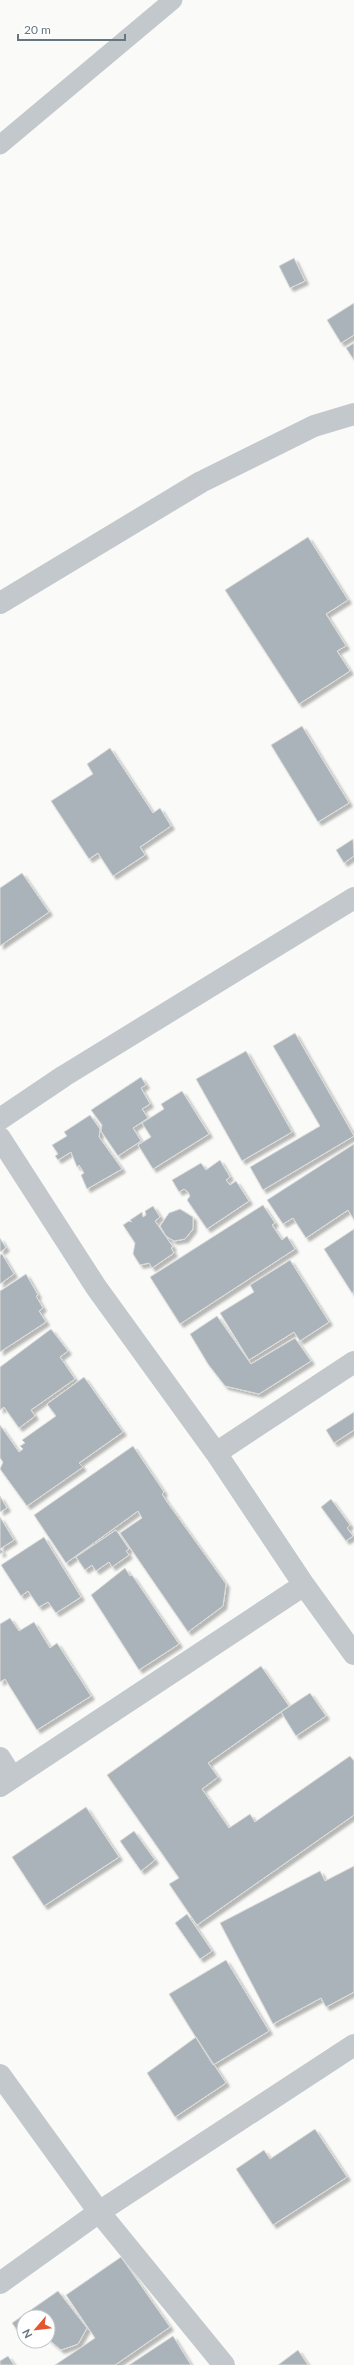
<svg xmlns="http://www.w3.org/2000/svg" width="354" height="2365" viewBox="0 0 354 2365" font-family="Lato,sans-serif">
<defs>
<filter id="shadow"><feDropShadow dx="3.5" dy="3.5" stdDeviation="1" flood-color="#0004"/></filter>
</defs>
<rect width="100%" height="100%" fill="#fafaf8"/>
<!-- building -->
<path fill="#aab3b9" stroke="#dcdcda" filter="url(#shadow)" d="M294,258L305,281L290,288L279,266Z
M354,303V335L341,343L327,320Z
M354,343V360L346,348Z
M308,537L348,600L326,614L346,646L337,651L350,671L299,704L225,590Z
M302,726L349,803L318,822L271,745Z
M110,748L153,813L160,808L171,826L140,847L145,855L113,876L98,853L89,859L51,801L93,774L87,764Z
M353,839L354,856L344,863L336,850Z
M22,873L49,912L0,946V888Z
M295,1033L354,1136L263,1190L250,1167L320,1126L273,1046Z
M246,1051L292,1132L242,1161L196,1079Z
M141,1077L146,1085L141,1088L150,1104L142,1109L148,1118L133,1128L141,1141L118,1156L101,1131L102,1125L91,1110Z
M182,1091L209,1134L153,1169L138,1145L151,1137L142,1123L164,1109L161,1104Z
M90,1115L100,1129L99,1137L122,1169L87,1189L81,1175L84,1173L79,1165L77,1167L71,1152L58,1160L55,1156L58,1154L52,1145L67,1136L64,1132Z
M354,1144V1220L348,1210L306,1238L293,1218L283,1224L267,1200Z
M220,1160L230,1177L226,1180L230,1185L236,1181L249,1201L207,1229L187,1200L190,1196L188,1192L184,1189L179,1192L172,1180L201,1163L206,1170Z
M263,1205L275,1223L272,1225L282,1240L287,1236L295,1249L180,1324L150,1277Z
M153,1206L160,1217L155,1221L173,1247L171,1248L174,1253L152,1268L149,1263L140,1265L133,1254L135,1243L123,1225L129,1221L132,1222L130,1220L142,1212L143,1217L146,1215L145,1211Z
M180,1209L193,1217V1229L185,1239L174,1241L166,1236L160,1226L169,1213Z
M354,1229V1291L352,1293L324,1249Z
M0,1238L6,1248L0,1252Z
M2,1254L14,1274L0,1284V1255Z
M290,1260L329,1322L300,1341L294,1332L249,1360L220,1313L254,1292L250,1285Z
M26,1274L38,1295L36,1296L43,1308L39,1311L46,1322L0,1352V1291Z
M217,1316L251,1364L295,1338L311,1361L259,1394L225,1386L208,1364L190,1334Z
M51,1329L68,1351L60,1357L75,1379L31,1410L35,1416L19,1428L4,1407L0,1410V1367Z
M84,1377L123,1432L79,1463L83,1467L27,1506L0,1469L3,1462L0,1458V1425L19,1452L23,1449L20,1446L25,1443L22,1440L56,1416L47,1404Z
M354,1412V1430L334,1443L326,1430Z
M133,1446L164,1492L162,1494L167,1502L226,1584L223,1606L188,1632L120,1533L142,1518L138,1511L66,1563L34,1515Z
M0,1496L7,1508L0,1512Z
M331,1499L350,1525L347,1528L353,1536L346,1541L321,1507Z
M0,1517L14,1540L0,1549L3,1552L0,1554Z
M116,1530L129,1549L126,1551L129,1555L112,1567L109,1562L96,1571L92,1565L85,1570L76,1557Z
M44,1537L81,1597L56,1613L48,1602L39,1607L28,1591L21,1596L1,1565Z
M125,1568L130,1576L132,1575L179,1644L139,1670L91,1595Z
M10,1618L19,1631L34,1622L50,1648L57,1643L91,1696L37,1730L5,1679L0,1682V1624Z
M261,1666L289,1706L208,1763L218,1777L202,1789L229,1828L250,1814L255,1822L350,1756L354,1761V1815L197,1925L169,1884L179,1878L107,1775Z
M310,1693L326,1716L296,1736L281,1712Z
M86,1807L119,1857L44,1906L12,1857Z
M134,1831L155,1860L141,1871L120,1841Z
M354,1866V1992L326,2007L321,1998L273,2024L220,1923L320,1871L325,1881Z
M187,1914L212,1951L200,1959L175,1923Z
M226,1960L269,2031L213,2065L169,1994Z
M196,2037L226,2083L175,2117L147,2073Z
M315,2129L347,2177L273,2225L236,2169L264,2150L270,2159Z
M121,2257L170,2327L115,2365H55L95,2338L66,2295Z
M58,2291L87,2328L78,2344L61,2350L48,2339V2317H24V2340L12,2323Z
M173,2336L191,2365H129Z
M298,2350L308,2365H278Z
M8,2356L14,2365H0V2361Z"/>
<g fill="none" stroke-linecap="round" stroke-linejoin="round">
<!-- lane -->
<path stroke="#c3c8cc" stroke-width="19" d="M0,145L173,0"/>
<!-- street -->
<path stroke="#c3c8cc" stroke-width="22" d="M0,603L201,482L314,426L354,414
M0,1119L64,1076L354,898
M0,1138L96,1287L216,1453L304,1585L354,1654
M216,1453L354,1362
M0,1758L12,1777
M0,1786L304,1585
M0,2075L99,2212L224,2365
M0,2283L99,2212L354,2045"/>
</g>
<!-- north arrow -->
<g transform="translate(36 2329) rotate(242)"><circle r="19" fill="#ffffff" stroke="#c1c8cd"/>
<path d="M0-3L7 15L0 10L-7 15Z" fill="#e4572e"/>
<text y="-6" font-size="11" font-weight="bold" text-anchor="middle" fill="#657683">N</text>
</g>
<!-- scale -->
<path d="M18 34v6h107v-6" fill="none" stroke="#657683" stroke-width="2"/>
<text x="24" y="34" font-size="12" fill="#657683" stroke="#ffffff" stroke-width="3" paint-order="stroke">20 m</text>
</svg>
